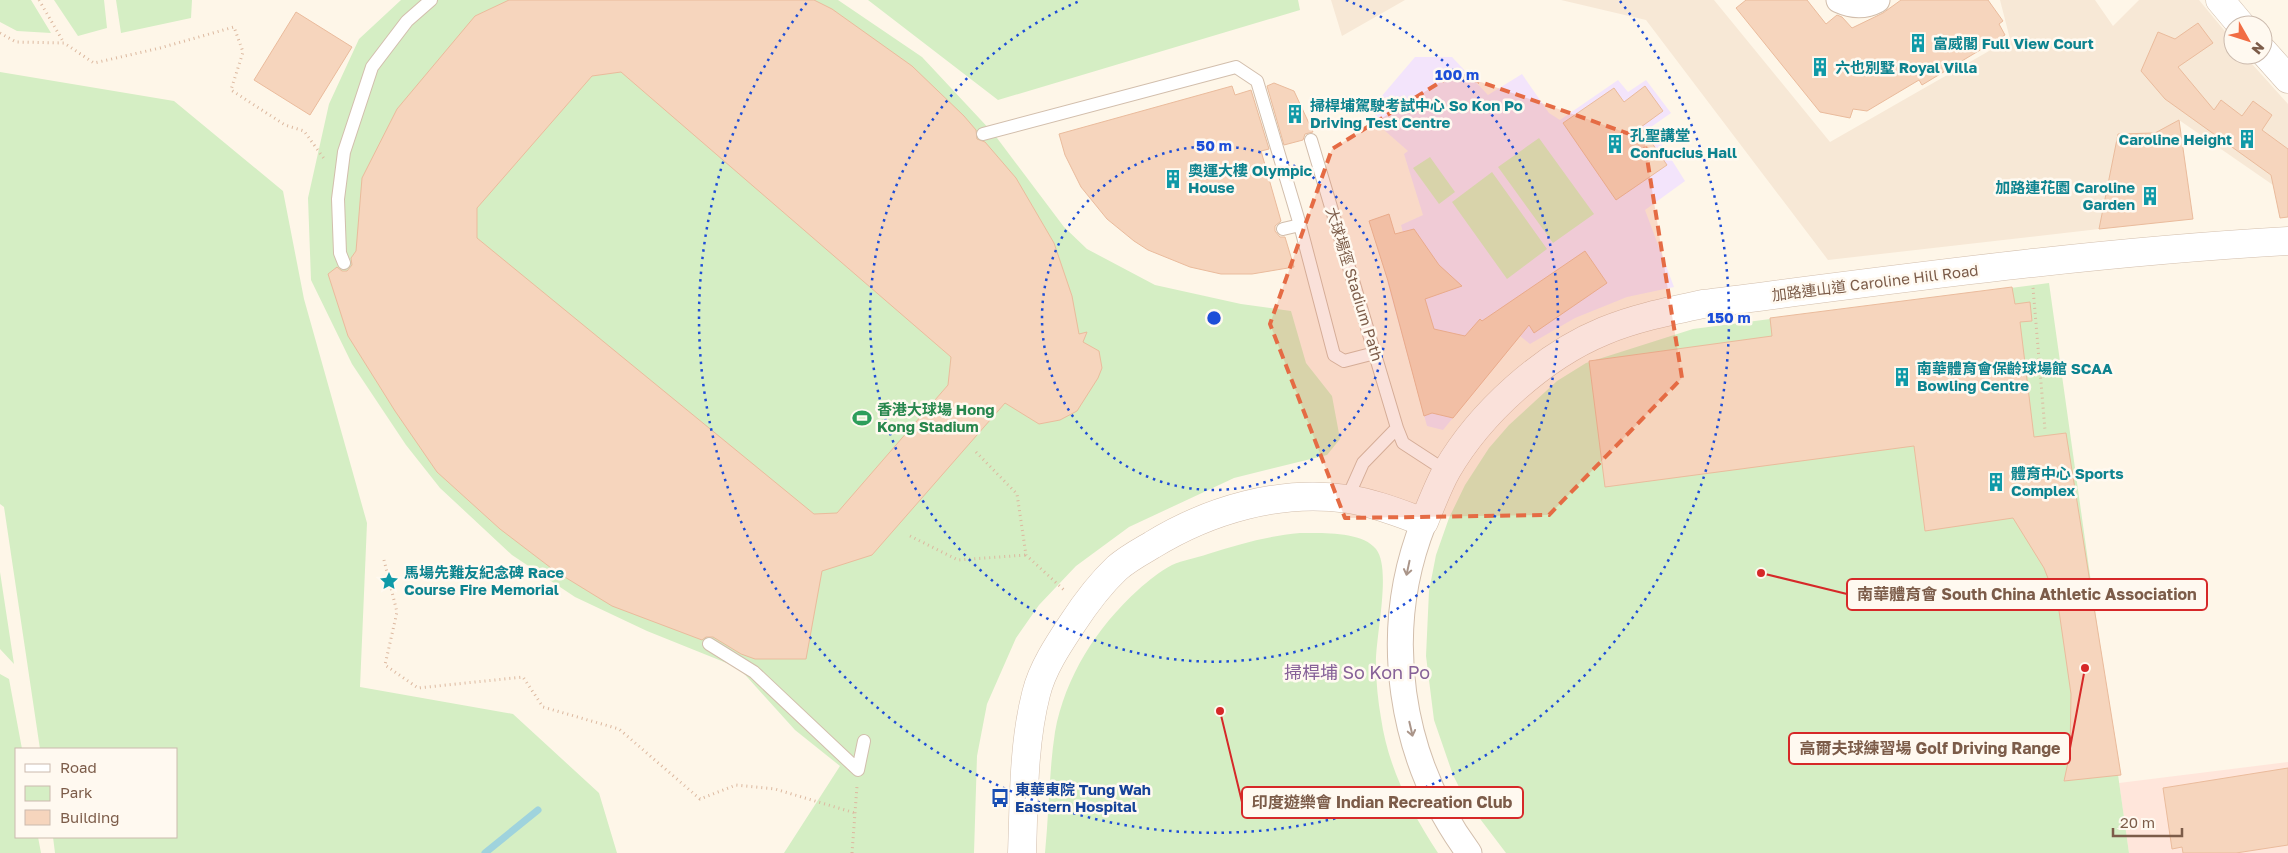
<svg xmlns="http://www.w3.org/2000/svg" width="2288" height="853" viewBox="0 0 2288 853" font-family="'Golos Text','Noto Sans TC',sans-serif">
<rect width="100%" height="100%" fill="#fef6e8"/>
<!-- residential -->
<path fill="#f7e8d6" d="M1331,0H1405L1342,36Z
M1561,0H1714L1830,142L2010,39L2000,0H2095L2113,26L2139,0H2199L2233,41V55H2244L2288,104V169L2273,185L2179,120L2155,133L2118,134L2099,229L1828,260L1646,20Z"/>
<!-- commercial -->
<path fill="#ffe6db" d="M2288,762V853H2129L2119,783Z"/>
<!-- education -->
<path fill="#f3e4fb" d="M1415,57H1452L1488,95L1522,74L1549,113L1560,120L1618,80L1628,92L1646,80L1671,113L1651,127L1685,181L1645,210L1674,287L1627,297L1575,318L1530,344L1520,336L1443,430L1427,426L1387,281L1414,272L1401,225L1423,215L1404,154L1408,151L1375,122V104Z"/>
<!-- green -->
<path fill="#d5eec4" d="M0,0H31L51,33L17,31L0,22Z
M54,0H104L107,28L78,36Z
M116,0H192L191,18L121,33Z
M401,0H838L922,57L994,134L1064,227L1087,249L1155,285L1241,304L1291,311L1306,363L1332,396L1340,439L1327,455L1234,478L1129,527L1076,566L1039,605L1016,638L987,704L977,756L974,853H784L840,766L795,730L739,668L647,631L575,597L512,555L440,488L406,445L352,364L311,280L308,198L329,104L359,39Z
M868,0H1298L1300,10L998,100Z
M0,72L174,101L283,191L304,299L367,523L360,687L513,714L599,793L617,853H55L53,837H176V749H40L4,507L0,504Z
M1539,138L1594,214L1553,243L1498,167Z
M1430,157L1455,192L1439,204L1413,168Z
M1492,172L1547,249L1507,279L1452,202Z
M2049,283L2129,853H1506L1465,799L1453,775L1434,720L1426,656L1429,591L1436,555L1449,518L1465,485L1489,448L1509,425L1557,381L1586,363L1693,329Z
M1300,533C1321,533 1362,531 1376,549C1392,569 1375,638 1376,665C1376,682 1378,701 1381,718C1388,767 1411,812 1438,853H1045C1049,813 1049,771 1055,732C1065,677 1097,627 1138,590C1148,581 1160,571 1172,565C1183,560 1196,558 1208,554C1239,544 1268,536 1300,533Z
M0,572L14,664L0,649Z
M0,674L9,679L22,749H16V837H38L41,853H0Z"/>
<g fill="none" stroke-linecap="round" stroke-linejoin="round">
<!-- stream -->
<path stroke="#9fd3dd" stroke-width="7" d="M485,853L538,810"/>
</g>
<!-- building -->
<path fill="#f6d5bd" stroke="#eabb9c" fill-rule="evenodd" d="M509,0H814L832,9L912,66L964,116L976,130L977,139L985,142L1016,178L1054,243L1072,296L1079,334L1087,332L1083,342L1099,351L1102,368L1098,378L1077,411L1060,420L1039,424L1005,403L872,555L822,571L806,659H755L741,654L713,637H706L702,640L612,606L555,571L500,529L437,472L395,411L348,336L328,274L337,267L342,271H347L352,265L351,258L356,251L362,178L397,109L475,16ZM621,72L951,357L948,385L837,513L814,514L477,238V208L592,76Z
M1746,0H1807L1826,24L1837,15L1842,17L1852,28L1883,13L1901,0H1988L2003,21L1999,24L2005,35L1922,85L1919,80L1867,111L1853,109L1850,118L1820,112L1736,8Z
M296,12L352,47L310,115L254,80Z
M2198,23L2213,43L2178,67L2214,110L2221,100L2242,116L2253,101L2272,115L2262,130L2288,149V217L2280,218L2271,175L2165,99L2141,71L2158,32L2175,39Z
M1274,83L1294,91L1313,132L1305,134L1303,140L1284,145L1267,86Z
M1232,86L1235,95L1251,90L1269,149L1261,151L1281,221L1275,226V231L1280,237H1285L1294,267L1252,274H1221L1190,267L1148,250L1134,241L1107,219L1081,187L1065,155L1059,134Z
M1645,86L1663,111L1641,127L1667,165L1616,200L1563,123L1614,88L1624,102Z
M2179,120L2193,219L2099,229L2118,134L2155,133Z
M1389,214L1395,234L1414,229L1439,265L1462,286L1425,299L1434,329L1465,336L1480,319L1482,321L1585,251L1607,283L1534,333L1529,325L1453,418L1432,413L1424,416L1388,281L1369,221Z
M2012,287L2015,304L2030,302L2032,321L2020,322L2034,437L2066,433L2121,775L2064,781L2070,753L2071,694L2058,604L2044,568L2013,518L1925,531L1914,446L1605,487L1589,361L1772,336L1770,318Z
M2288,768V845L2236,853H2183L2182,847L2172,849L2163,788Z"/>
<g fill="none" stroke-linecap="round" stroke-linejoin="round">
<!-- service casing -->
<g stroke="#d2beac" stroke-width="14">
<path id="service" d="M983,134L1236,67L1257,81L1300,225
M1311,140L1397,428L1363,463L1347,499
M1283,229L1300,225L1334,355L1344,361L1375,353
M344,263L340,253L338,199L344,152L372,67L407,21L431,0
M1397,428L1403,443L1446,471
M709,644L754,672L858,770L864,741"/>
</g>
<!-- minor casing -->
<g stroke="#d2beac" stroke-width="27">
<path id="minor" d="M1839,0C1852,6 1864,7 1877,0
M1424,522C1380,632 1399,758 1469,853"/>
</g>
<!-- tertiary casing -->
<g stroke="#d2beac" stroke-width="29">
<path id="tertiary" d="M2220,0L2241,25
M2263,51L2288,79
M1022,853C1024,801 1023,745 1036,694C1042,669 1058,645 1072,624C1085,604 1100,584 1117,568C1127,559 1140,552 1152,545C1209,510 1280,489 1348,499C1374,503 1399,513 1424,522C1431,505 1438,486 1447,470C1480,413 1543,356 1604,331C1635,318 1670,311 1703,304C1898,279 2092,252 2288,241"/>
</g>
<!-- path -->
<path stroke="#dcb89f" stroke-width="3" stroke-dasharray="1 4" stroke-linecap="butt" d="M39,0L64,43
M0,33L16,42L64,43L94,63L160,48L234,27L243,52L231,90L285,125L304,131L325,160
M2033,288L2045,430
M976,452L1017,494L1026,555L1064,590
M910,536L958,560L1026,555
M384,560L397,612L385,665L418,688L523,677L543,707L619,729L700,799L736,785L775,789L855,813
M852,853L857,786"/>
<!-- service -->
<use href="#service" stroke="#fff" stroke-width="12"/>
<!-- minor -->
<use href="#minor" stroke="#fff" stroke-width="25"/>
<!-- tertiary -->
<use href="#tertiary" stroke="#fff" stroke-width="28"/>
</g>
<!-- one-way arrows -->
<defs><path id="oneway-shaft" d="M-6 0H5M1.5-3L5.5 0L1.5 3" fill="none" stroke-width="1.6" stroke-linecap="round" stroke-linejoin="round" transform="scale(1.25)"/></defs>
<g stroke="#aa9589">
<use href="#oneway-shaft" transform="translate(1408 568) rotate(102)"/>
<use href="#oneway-shaft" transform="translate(1411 729) rotate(77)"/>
</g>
<!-- marked area -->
<path fill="#e56b44" fill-opacity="0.2" stroke="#e56b44" stroke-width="4" stroke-dasharray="10 6" stroke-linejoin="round" d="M1455,73L1644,139L1682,378L1549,515L1345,518L1270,324L1332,149Z"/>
<!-- distance rings -->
<g fill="none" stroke="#1d4ed8" stroke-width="2.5" stroke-dasharray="2.5 5">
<circle cx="1214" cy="318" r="172"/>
<path d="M1346 0A344 344 0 1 1 1082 0"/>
<path d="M1620 1A515 515 0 1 1 808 1"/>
</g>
<!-- icons -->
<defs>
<g id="building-bare" transform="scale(1.5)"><path d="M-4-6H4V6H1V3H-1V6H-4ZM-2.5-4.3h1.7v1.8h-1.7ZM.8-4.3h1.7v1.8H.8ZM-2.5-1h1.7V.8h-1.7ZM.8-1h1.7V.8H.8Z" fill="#0f9aa8" stroke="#fff9f0" stroke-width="2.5" paint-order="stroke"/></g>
<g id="stadium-bare" transform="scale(1.5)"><path d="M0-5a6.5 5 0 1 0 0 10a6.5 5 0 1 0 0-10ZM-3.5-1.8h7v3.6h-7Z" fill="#2e9e5b" stroke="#fff9f0" stroke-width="2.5" paint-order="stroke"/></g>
<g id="sight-bare" transform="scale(1.5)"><path d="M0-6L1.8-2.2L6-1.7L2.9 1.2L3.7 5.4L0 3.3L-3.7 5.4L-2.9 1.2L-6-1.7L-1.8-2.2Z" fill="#0f9aa8" stroke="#fff9f0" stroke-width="2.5" paint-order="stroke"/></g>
<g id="bus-bare" transform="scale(1.5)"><path d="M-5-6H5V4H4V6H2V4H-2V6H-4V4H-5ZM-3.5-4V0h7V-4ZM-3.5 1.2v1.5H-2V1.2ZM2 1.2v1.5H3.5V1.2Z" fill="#1a4fb4" stroke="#fff9f0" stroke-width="2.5" paint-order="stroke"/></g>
</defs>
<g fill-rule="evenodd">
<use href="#building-bare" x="1918" y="43"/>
<use href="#building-bare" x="1820" y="67"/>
<use href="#building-bare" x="1295" y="114"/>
<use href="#building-bare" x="2247" y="139"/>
<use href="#building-bare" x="1615" y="144"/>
<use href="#building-bare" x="1173" y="179"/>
<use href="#building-bare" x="2150" y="196"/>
<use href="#building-bare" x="1902" y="377"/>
<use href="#stadium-bare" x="862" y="418"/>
<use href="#building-bare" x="1996" y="482"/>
<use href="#sight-bare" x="389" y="581"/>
<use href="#bus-bare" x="1000" y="798"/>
</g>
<g text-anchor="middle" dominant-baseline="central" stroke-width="5" stroke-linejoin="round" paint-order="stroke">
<!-- culture labels -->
<g font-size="15" font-weight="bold" fill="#0d838f" stroke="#fff9f0" text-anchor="start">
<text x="1933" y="43">富威閣 Full View Court</text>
<text x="1835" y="67">六也別墅 Royal Villa</text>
<text x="1310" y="105">掃桿埔駕駛考試中心 So Kon Po<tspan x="1310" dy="17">Driving Test Centre</tspan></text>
<text x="1630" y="135">孔聖講堂<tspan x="1630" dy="17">Confucius Hall</tspan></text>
<text x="2232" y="139" text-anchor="end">Caroline Height</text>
<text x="1188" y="170">奧運大樓 Olympic<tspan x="1188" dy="17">House</tspan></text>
<text x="2135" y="187" text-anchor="end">加路連花園 Caroline<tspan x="2135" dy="17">Garden</tspan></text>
<text x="1917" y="368">南華體育會保齡球場館 SCAA<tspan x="1917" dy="17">Bowling Centre</tspan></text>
<text x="2011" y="473">體育中心 Sports<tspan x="2011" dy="17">Complex</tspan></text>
<text x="404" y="572">馬場先難友紀念碑 Race<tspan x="404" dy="17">Course Fire Memorial</tspan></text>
</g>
<!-- street labels -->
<g font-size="15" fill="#7c5c49" stroke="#fff9f0">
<text transform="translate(1875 282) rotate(-7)">加路連山道 Caroline Hill Road</text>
<text transform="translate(1355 284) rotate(73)">大球場徑 Stadium Path</text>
</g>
<!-- leisure labels -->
<g font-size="15" font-weight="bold" fill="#27864d" stroke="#fff9f0" text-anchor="start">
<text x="877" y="409">香港大球場 Hong<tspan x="877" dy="17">Kong Stadium</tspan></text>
</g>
<!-- transit labels -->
<g font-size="15" font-weight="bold" fill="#164399" stroke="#fff9f0" text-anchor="start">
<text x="1015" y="789">東華東院 Tung Wah<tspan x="1015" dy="17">Eastern Hospital</tspan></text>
</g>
<!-- quarter labels -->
<g font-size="18" fill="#866198" stroke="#fff9f0">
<text x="1357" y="672">掃桿埔 So Kon Po</text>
</g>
</g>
<circle cx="1214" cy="318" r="8" fill="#1d4ed8" stroke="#fff9f0" stroke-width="2.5"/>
<g font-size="15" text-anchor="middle" font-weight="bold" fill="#1d4ed8" stroke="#fff9f0" stroke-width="5" stroke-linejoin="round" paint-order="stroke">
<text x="1457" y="80">100 m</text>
<text x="1214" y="151">50 m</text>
<text x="1729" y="323">150 m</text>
</g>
<!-- callouts -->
<path fill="none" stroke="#d62828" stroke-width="2" d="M1761 573L1847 594M2085 668L2070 748M1220 711L1242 802"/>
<g fill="#d62828" stroke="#fff9f0" stroke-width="2">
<circle cx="1761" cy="573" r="5"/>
<circle cx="2085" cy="668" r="5"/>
<circle cx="1220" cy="711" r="5"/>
</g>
<g fill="#fff9f0" stroke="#d62828" stroke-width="2">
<rect x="1847" y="579" width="360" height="31" rx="5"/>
<rect x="1789" y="733" width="281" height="31" rx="5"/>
<rect x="1242" y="787" width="281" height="31" rx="5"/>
</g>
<g font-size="16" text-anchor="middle" font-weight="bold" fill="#7c5c49">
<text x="2027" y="600">南華體育會 South China Athletic Association</text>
<text x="1930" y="754">高爾夫球練習場 Golf Driving Range</text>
<text x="1382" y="808">印度遊樂會 Indian Recreation Club</text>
</g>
<!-- legend -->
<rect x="15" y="748" width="162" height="90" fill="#fff9f0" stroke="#cbbaad"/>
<rect x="25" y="764" width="25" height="8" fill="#ffffff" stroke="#cbbaad"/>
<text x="60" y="773" font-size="15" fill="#7c5c49">Road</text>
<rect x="25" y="786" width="25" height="15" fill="#d5eec4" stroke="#cbbaad"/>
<text x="60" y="798" font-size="15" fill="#7c5c49">Park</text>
<rect x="25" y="810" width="25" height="15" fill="#f6d5bd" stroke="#cbbaad"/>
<text x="60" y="823" font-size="15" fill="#7c5c49">Building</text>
<!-- north arrow -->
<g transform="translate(2248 40) rotate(129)"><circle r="24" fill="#fff9f0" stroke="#cbbaad"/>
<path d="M0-4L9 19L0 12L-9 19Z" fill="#f16d44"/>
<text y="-8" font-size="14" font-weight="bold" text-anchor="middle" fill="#7c5c49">N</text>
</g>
<!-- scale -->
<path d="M2113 828v8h69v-8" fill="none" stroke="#7c5c49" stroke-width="2.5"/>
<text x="2120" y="828" font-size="15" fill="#7c5c49" stroke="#fff9f0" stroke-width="4" paint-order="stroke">20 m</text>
</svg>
